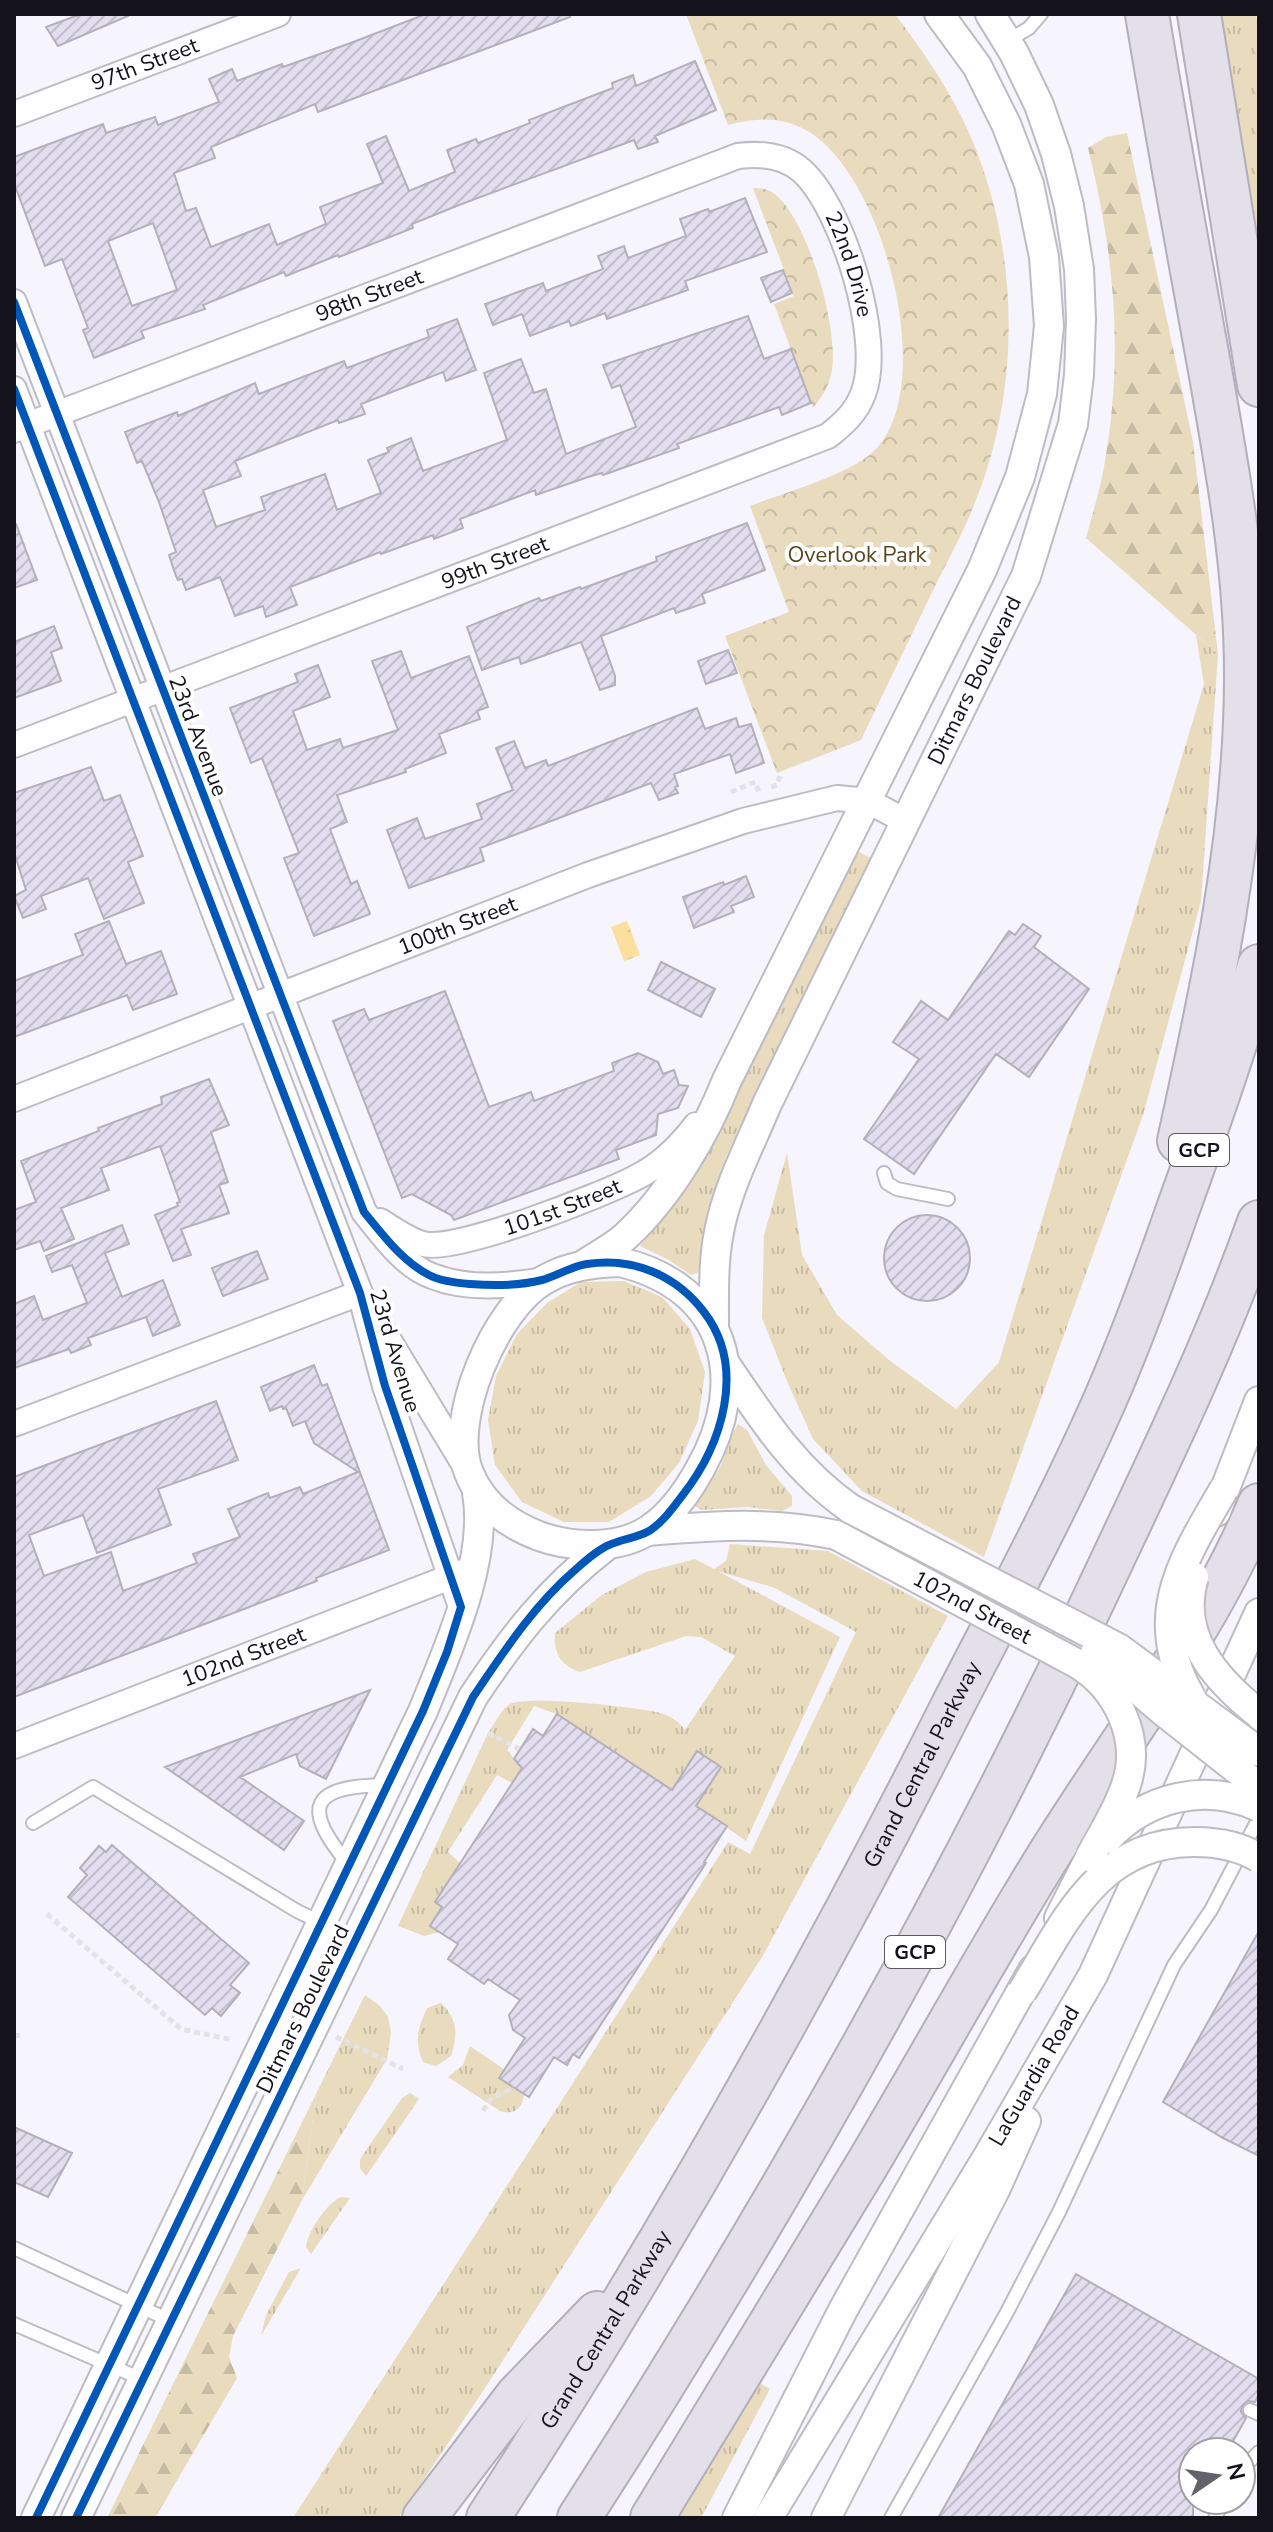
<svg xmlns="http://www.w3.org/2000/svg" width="1273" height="2532" viewBox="0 0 1273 2532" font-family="'Nunito Sans',sans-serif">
<defs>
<pattern id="grass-tufts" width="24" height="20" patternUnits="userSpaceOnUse" patternTransform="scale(2)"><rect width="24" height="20" fill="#e8dbbe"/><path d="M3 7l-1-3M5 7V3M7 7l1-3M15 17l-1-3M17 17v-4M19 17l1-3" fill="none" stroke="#c6bba3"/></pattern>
<pattern id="forest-firs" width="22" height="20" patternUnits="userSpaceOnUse" patternTransform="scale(2)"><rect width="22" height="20" fill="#e8dbbe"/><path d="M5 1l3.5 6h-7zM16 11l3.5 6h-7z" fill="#c6bba3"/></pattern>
<pattern id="park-crowns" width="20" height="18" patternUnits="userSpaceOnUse" patternTransform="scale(2)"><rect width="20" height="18" fill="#e8dbbe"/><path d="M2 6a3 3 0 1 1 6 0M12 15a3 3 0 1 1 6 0" fill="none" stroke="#c6bba3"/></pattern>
<pattern id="water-ripples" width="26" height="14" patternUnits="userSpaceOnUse" patternTransform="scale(2)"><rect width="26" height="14" fill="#fae09c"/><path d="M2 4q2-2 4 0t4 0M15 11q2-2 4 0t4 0" fill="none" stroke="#d5bf86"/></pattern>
<pattern id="building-hatch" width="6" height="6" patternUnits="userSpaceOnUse" patternTransform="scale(2)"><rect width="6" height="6" fill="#e3deef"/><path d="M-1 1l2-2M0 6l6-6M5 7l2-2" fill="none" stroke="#c2bdcc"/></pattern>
</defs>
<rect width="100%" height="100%" fill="#f6f4fc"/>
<!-- grass -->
<path fill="url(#grass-tufts)" d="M1216,14H1256L1259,32V240Z
M1196,635L1218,654L1201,901L1143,1115L984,1557L862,1491L813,1439L787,1381L762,1318L764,1235L787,1153L802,1255L837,1315L889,1360L956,1409L999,1362L1204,684Z
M855,850L871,858L726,1157L707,1211L700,1268L697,1273L691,1275L669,1260L640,1246L684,1189L712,1142Z
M624,1281L662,1297L690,1329L705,1372L698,1421L679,1463L651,1496L609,1522H564L522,1502L495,1465L488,1420L496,1376L517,1334L547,1303L581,1282Z
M738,1424L747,1430L766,1465L792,1496V1506L782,1511L748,1507L702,1510L695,1506C699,1490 713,1481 720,1467C727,1453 729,1438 738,1424Z
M730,1544L828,1551L948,1616L762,1957L489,2382L398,2518H293L728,1842L750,1854L856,1632L775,1588L718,1571L840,1637L746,1841L696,1806L721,1767L698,1752L672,1790L557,1714L534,1706L507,1750L522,1768L512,1783L497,1775L448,1852L460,1863L435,1901L442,1907L439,1932L424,1936L398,1926L488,1733C494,1725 501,1709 510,1704C526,1695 639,1707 660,1713C671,1716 678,1721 685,1730L735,1656L701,1637L686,1636L580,1672C561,1666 553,1653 555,1633L602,1595L646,1572L695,1559L714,1569L726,1561Z
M365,1995L380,2006L388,2017L391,2032L387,2059L302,2200L316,2094Z
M441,2003C458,2020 458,2034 451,2056L436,2066L423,2062C414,2041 418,2028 427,2008Z
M470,2046L505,2070L500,2079L524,2094C523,2109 514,2115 500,2111L448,2077L463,2065Z
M410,2093L419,2099L366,2176L360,2168V2159L402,2098Z
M341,2197L350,2198L311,2254L306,2247C308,2231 327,2203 341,2197Z
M301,2268L261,2336L266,2315L289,2272Z
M756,2381L770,2389L701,2518H673Z"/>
<!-- forest -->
<path fill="url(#forest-firs)" d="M1127,133L1193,442L1218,654L1086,538C1092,515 1100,491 1104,467C1124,355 1115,257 1088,148L1106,137Z
M316,2094L302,2200L233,2336L229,2357L237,2378L155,2518H107Z"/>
<!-- park -->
<path fill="url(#park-crowns)" d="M686,14H895C919,46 943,80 961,116C1020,234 1024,384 974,505C964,531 950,556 937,582C912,634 886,687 861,740L777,773L725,636L789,612L750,506C785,492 852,475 877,448C938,380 882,169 804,129C779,116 755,118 728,125Z
M753,188C762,188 769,189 776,195C809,223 841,334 831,375C828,388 821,398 813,408L774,304L794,296Z"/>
<!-- water -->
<path fill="url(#water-ripples)" d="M627,921L640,955L624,961L611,927Z"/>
<!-- building -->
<path fill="url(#building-hatch)" stroke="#b2b0b8" stroke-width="2" fill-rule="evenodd" d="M81,14H127L128,16L58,46L46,27Z
M426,14H569L570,17L318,112L315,104L211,147L215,158L174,173L186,211L196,208L211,247L269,224L277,245L326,224L320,207L383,183L367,144L386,136L409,191L455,172L447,150L476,139L478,143L530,123L529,120L613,88L612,83L633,75L636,86L695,61L716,110L655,136L658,142L638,149L634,140L459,205L412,224L413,228L339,257L338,255L286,276L284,272L203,305L205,309L141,331L144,338L94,358L83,330L88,328L62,259L45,266L14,183V157L103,124L106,133L155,117L158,125L219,102L209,79L232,69L237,81L282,64L283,67L348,44ZM153,223L177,290L132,306L108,241Z
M745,198L767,252L685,281L688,290L607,319L605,313L571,326L569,321L530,336L522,314L493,325L485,304L543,283L546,291L603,269L598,256L624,246L628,258L686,236L680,219L708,209L709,212Z
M783,270L792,293L771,302L761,278Z
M748,316L764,359L791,349L811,403L782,415L779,407L677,444L679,448L603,475L602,473L588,477L536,495L535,490L460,519L463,528L434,539L433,535L381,554L380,552L290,587L297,605L266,617L263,606L235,616L220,577L186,590L182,579L178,580L176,576L169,555L176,552L159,502L142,461L137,463L125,432L177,412L178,416L255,383L259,394L344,361L347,368L429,337L427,330L457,319L476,370L446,381L443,372L361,404L365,414L339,423L338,420L235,461L241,476L203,490L216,527L265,510L261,497L325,474L337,510L381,493L368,460L389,452L387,448L411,438L423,471L507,440L484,373L521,359L534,393L546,389L566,454L636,427L620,385L612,388L603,365Z
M747,523L765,570L702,594L705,603L676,613L674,608L601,636L615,676V685L600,690L581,642L521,664L519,657L482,670L467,627L539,598L541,601L580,587L581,589L657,561L656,557Z
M14,524H16L37,580L14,588Z
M54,626L62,648L51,652L61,681L14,698V642Z
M728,650L737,673L706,684L698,661Z
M401,651L411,678L469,656L488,707L477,711L480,719L439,734L446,753L405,769L406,772L337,795L347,822L330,829L351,884L357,881L370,914L314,936L284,858L299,853L262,758L251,763L230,708L298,682L295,674L318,665L330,697L293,711L307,750L340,739L343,748L398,730L372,661Z
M697,708L705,729L736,718L739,727L751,724L764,763L736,773L730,754L674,774L678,786L675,787L678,793L659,800L651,783L480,848L484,861L409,888L387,830L417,818L425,839L482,819L477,804L513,790L496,748L514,741L525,768L546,760L548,766Z
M91,767L104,801L120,795L143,856L128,862L144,903L104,919L88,878L41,896L46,909L23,918L14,896L26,890L14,852V793Z
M746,876L754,897L731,906L734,912L694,928L683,897L723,882L724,885Z
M109,921L126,964L161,951L177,994L133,1010L127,995L14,1037V981L83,955L75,934Z
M1023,924L1041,936L1034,947L1089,989L1029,1077L996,1054L914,1174L864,1139L919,1059L893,1042L921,1001L948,1020L1009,931L1015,935Z
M661,962L715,989L701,1017L648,990Z
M445,991L489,1107L531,1092L534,1101L614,1071L612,1063L638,1053L658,1062L663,1074L674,1070L679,1085L688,1086L678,1108L658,1114L656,1135L616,1150L619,1159L454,1220L451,1215L412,1194L402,1198L333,1021L364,1009L369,1020Z
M209,1079L229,1125L211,1132L228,1182L219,1185L229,1213L181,1229L191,1255L173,1261L155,1215L178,1206L177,1203L180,1202L160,1146L101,1168L109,1190L61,1208L74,1239L44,1251L40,1241L14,1250V1210L36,1202L21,1161L99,1131L98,1128L162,1104L161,1097Z
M884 1258a43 43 0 1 1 86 0a43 43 0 1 1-86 0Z
M122,1225L129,1244L105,1253L122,1297L163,1280L180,1325L153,1336L146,1317L88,1338L91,1345L71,1353L69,1349L14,1368V1304L34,1296L43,1320L87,1303L72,1265L52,1272L46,1256Z
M257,1251L268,1279L223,1296L212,1268Z
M314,1365L322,1386L327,1384L389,1550L316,1578L317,1581L14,1697V1477L216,1401L238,1460L158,1489L171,1525L97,1553L83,1515L29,1535L44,1576L111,1552L123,1591L150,1581L197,1563L193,1554L240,1537L228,1509L268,1493L270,1498L300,1487L303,1494L358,1472L314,1443L305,1421L293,1426L286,1408L283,1409L282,1406L270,1411L261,1387Z
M370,1690L326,1779L300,1766L296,1754L240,1777L304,1821L284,1850L165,1767Z
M557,1714L672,1790L697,1751L721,1767L696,1806L727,1826L704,1862L706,1863L579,2058L573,2054L567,2065L554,2057L529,2097L499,2078L525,2038L513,2030L509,2015L520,2000L488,1979L484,1984L448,1959L458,1944L430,1926L442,1907L435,1902L522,1768L514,1759L533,1729L543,1736Z
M112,1845L249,1963L230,1985L240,1993L221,2016L212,2008L205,2015L68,1897L87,1875L80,1868L99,1846L106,1852Z
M1259,1931V2156L1223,2138L1163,2102Z
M14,2127L72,2153L48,2197L14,2182Z
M1076,2274L1259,2379V2394L1255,2402L1248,2401L1242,2406L1241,2412L1246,2418L1227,2452H1193V2518H938Z"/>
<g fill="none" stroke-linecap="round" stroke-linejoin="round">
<!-- service casing -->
<g stroke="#bebcc3" stroke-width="16">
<path id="service" d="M1007,41L1029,28L1041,14
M884,1173L887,1183L897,1189L948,1199
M33,1823L93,1787L297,1911L322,1923
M349,1865C299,1805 312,1786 387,1785
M14,2248L171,2321
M14,2324L144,2380
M1250,2410L1259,2414
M1241,2470L1259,2452
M891,2518L1006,2314L1059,2212L1174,1965L1211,1910L1259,1818
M1215,2518L1224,2500"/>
</g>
<!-- minor casing -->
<g stroke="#bebcc3" stroke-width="28">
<g id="minor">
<path id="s1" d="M14,114L278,14"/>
<path d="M14,302L364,1212C382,1234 404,1266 432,1276C467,1290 508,1286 544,1280"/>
<path d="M14,389L360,1293L385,1386L461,1607"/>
<path id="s2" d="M14,430L738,156C761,153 784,155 802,171C843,208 884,342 863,394C856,413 843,424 828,436L14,745"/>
<path id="s3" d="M14,1099L588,875L743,821L837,798L868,801L907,822"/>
<path id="s4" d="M380,1221C393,1229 408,1240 423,1244C455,1253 603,1195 637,1177C661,1165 680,1146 696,1125"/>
<path d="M376,1319L467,1469"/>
<path d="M14,1424L360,1293"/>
<path id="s5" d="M14,1746L463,1572"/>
</g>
</g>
<!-- tertiary casing -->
<g stroke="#bebcc3" stroke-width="32">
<g id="tertiary">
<path d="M620,1262C726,1287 751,1379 700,1469C688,1491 671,1515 650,1529C620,1550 571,1548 539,1536C507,1524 482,1505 469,1473C447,1420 496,1307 544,1280C568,1266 593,1263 620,1262Z"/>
<path d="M585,1264C598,1255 614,1247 626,1236C670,1195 705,1135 727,1080L982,570L1020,477L1042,394L1049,326L1044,257L1029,184L1006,124L977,66L939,14"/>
<path id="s6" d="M714,1325C714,1294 713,1262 719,1232C727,1188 750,1145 767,1104L1026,576L1073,424L1079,375L1081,319L1079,269L1069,206L1056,154L1039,105L1014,53L990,14"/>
<path d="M726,1365C763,1420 796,1471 851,1509"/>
<path d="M1216,1512L1259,1401"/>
<path d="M648,1531C712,1526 773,1521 836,1535"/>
<path d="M1059,1918L1090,1857"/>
<path d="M36,2518L423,1711C448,1649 489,1560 477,1493"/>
<path d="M76,2518L473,1697C513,1637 548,1591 606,1546"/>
<path d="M737,2518L843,2310L1033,1970"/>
<path id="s7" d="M768,2518L988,2156L1093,1975L1259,1613"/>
<path d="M826,2518L996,2188L1026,2121"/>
</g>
</g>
<!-- motorway casing -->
<g stroke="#b2aebb" stroke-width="46">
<g id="motorway">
<path d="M1147,14C1166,129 1187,244 1208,359C1227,466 1247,573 1246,682C1245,837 1212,991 1179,1141"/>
<path d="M1199,14L1259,385"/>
<path d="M424,2518L517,2396L597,2313"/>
<path id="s8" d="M488,2518C658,2256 812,1985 952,1707C1004,1606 1058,1506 1104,1402C1132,1338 1156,1272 1179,1206C1208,1126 1236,1047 1259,966"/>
<path d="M579,2518C769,2223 943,1917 1094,1599C1152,1475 1213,1352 1259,1222"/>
<path d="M652,2518C723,2401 795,2285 865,2168C924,2069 979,1969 1039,1871C1113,1749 1204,1637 1259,1505"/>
</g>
</g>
<!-- path -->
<path stroke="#e3e3e5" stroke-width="5" stroke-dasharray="6 4" stroke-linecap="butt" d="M771,787L777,785L780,776
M731,792L755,782L759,792L761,791
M488,1733L519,1749
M47,1914L181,2029L233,2040
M14,2036L22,2035
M336,2037L403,2069
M483,2111L492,2097L514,2088"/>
<!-- service -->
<use href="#service" stroke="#fefdff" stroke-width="12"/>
<!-- minor -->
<use href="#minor" stroke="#fefdff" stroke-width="24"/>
<!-- tertiary -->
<use href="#tertiary" stroke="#fefdff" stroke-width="28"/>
<!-- motorway -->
<use href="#motorway" stroke="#e3e0ea" stroke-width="42"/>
<!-- tertiary-bridge casing -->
<g stroke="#bebcc3" stroke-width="32" stroke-linecap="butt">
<g id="tertiary-bridge">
<path d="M851,1509L1120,1649L1259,1752"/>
<path id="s9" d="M836,1535L1076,1663C1117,1687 1142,1738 1126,1785C1118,1810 1102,1834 1090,1857"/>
<path d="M1194,1577C1176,1636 1216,1680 1259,1714"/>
<path d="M1095,1653L1164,1712L1259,1787"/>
<path d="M1192,1699C1144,1618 1182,1561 1224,1489"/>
<path d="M1107,1839C1146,1797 1205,1782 1259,1807"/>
<path d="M1022,1992C1065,1922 1098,1842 1194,1842C1216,1842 1240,1846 1259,1858"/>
</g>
</g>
<!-- tertiary-bridge -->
<use href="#tertiary-bridge" stroke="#fefdff" stroke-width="28"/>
<!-- cycleway casing -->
<g stroke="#fff" stroke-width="13">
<path id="cycleway" d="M14,302L364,1212C382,1234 402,1261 429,1275C440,1281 457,1283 470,1284C494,1286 518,1286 542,1280C557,1276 572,1266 587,1264C633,1257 676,1275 704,1312C747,1368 722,1445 682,1496C673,1508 662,1523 649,1531C637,1538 621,1539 609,1545C597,1550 585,1561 575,1570C533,1606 503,1653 473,1697L76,2518
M14,389L360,1293L385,1386L461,1607L447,1652L423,1711L36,2518"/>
</g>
<!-- cycleway -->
<use href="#cycleway" stroke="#0057b8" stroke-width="8"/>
</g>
<g text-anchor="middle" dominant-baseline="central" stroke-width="8" stroke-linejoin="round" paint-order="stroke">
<!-- shield labels -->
<g fill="#fff" stroke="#5a595f" stroke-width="2">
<rect x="1169" y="1134" width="60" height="32" rx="6"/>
<rect x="885" y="1936" width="60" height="32" rx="6"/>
</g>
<g font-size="20" font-weight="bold" fill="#14121a">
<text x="1199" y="1150">GCP</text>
<text x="915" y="1952">GCP</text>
</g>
<!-- street labels -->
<g font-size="22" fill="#14121a" stroke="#fff">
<text stroke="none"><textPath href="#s1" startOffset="140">97th Street</textPath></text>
<text stroke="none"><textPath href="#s2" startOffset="948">22nd Drive</textPath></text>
<text stroke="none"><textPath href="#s2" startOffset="380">98th Street</textPath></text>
<text transform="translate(495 563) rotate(-21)">99th Street</text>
<text stroke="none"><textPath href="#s6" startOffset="702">Ditmars Boulevard</textPath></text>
<text transform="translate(198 736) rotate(69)">23rd Avenue</text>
<text stroke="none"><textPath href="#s3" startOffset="476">100th Street</textPath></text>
<text stroke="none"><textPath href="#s4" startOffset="194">101st Street</textPath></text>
<text transform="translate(395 1351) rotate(73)">23rd Avenue</text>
<text stroke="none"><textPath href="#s9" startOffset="154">102nd Street</textPath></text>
<text stroke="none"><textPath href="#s5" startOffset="246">102nd Street</textPath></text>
<text stroke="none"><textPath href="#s8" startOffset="870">Grand Central Parkway</textPath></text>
<text transform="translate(303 2009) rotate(-64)">Ditmars Boulevard</text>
<text stroke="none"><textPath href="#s7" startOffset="516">LaGuardia Road</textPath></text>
<text stroke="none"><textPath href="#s8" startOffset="222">Grand Central Parkway</textPath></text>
</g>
<!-- park labels -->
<g font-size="22" fill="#55461c" stroke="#fff">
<text x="857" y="555">Overlook Park</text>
</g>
</g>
<!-- border -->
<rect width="1273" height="2532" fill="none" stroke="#14121a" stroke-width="32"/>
<!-- north arrow -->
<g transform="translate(1217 2476) rotate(77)"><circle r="38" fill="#ffffff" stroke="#a1a0a3" stroke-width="2"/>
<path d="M0-6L14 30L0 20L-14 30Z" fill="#636169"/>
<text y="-12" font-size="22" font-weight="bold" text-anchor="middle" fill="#14121a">N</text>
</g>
</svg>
